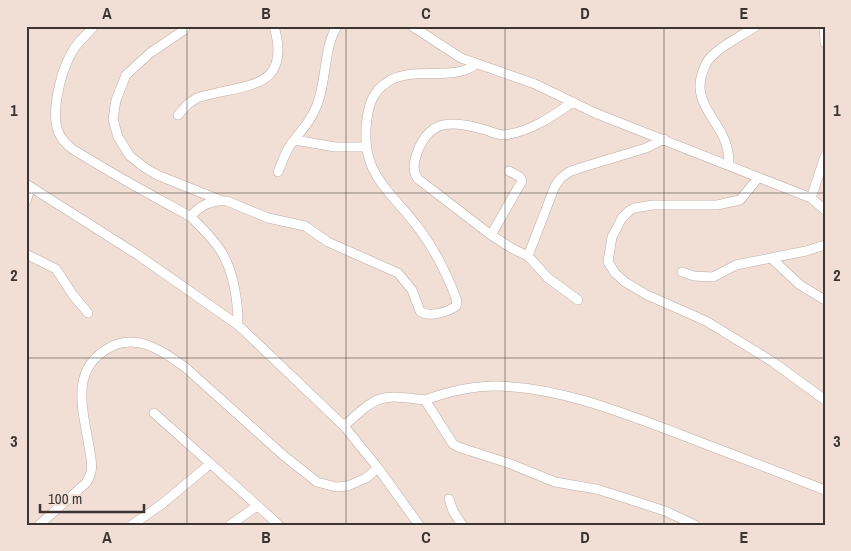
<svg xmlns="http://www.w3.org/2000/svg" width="851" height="551" viewBox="0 0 851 551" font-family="'Archivo Narrow',sans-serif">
<rect width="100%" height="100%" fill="#f1dfd6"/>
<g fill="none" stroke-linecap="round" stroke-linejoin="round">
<!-- minor casing -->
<g stroke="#bcaba2" stroke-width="10">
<path id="minor" d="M94,26C87,35 77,42 72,52C61,71 48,118 61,137C68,149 83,155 94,162C126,182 159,199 191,217
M186,26L184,30L150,53L126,75L116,100L113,119L118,137L130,156L144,167L157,175L220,200
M412,26L461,58L535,84L595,113L811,198
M824,26L825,43
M573,102C553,116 530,132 504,135C499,135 491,132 486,130C455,122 430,116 417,153C414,162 412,171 418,179L491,235L513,249L528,256L548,278L578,300
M178,115L188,104L197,98C242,83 293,93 274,26
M295,140L335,147H366
M825,156L811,198L825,210
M729,164C729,156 728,149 725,141C716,118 693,101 702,74C704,68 706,61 711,57C723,44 742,36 756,26
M278,172C282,163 285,152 291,144C301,131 311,121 317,105C327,80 323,50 337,26
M758,178L740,200L717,205H653L634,208L629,211L622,218L612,237L608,262L615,273L625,282L647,295L706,321L773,362L825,400
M26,184L138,255L238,325L344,426L378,468L419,525
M26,201L31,187
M491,235L522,181L520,177L509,171
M26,254L56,269L73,295L88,313
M528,256L555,186L561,178L569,172L580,168L646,148L664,139
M771,258L806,251L825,245
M682,272L694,276L713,277L736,265L771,258L800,285L825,300
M238,325C238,302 234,273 222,253C214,239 202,228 191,217C198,206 213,199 227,201L268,218L305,226L328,242L398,273L412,290L420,311C428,318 448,312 456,306L457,301C448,276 436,252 420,230C391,190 359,175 367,119C369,104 373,92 386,83C411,64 453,83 476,64
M425,400C447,392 472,386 496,386C558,387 621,412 679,434C728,453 776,471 825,490
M154,413L279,525
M344,426C378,395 379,394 425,400L453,444L458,447L508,463L555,482L596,489L622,497L665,511L695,525
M449,499L453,511L462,525
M39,525L86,483C95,470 91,460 89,446C83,410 70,371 107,349C135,331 163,351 186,368L283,455L317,482L336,487L348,486L366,478L378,468
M132,525L162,504L210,464
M230,525L257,506"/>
</g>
<!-- minor -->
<use href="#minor" stroke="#fff" stroke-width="9"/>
</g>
<!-- grid -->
<path fill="none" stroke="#3b3430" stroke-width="1" stroke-opacity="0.55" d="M187,26V525M346,26V525M505,26V525M664,26V525M26,193H825M26,358H825"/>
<!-- border -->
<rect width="851" height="551" fill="none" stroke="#f1dfd6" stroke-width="55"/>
<!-- scale -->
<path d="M40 504v8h104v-8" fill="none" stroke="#3b3430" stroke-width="2.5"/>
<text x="48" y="504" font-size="15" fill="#3b3430" stroke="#f1dfd6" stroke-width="4" paint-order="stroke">100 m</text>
<rect x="28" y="28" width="796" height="496" fill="none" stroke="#3b3430" stroke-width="2"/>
<g font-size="16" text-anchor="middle" font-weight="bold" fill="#3b3430">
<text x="107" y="19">A</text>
<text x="266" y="19">B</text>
<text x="426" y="19">C</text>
<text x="585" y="19">D</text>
<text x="744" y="19">E</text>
<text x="14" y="116">1</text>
<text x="837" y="116">1</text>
<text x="14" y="281">2</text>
<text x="837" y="281">2</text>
<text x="14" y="447">3</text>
<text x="837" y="447">3</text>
<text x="107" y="543">A</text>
<text x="266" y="543">B</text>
<text x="426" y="543">C</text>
<text x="585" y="543">D</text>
<text x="744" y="543">E</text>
</g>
</svg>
